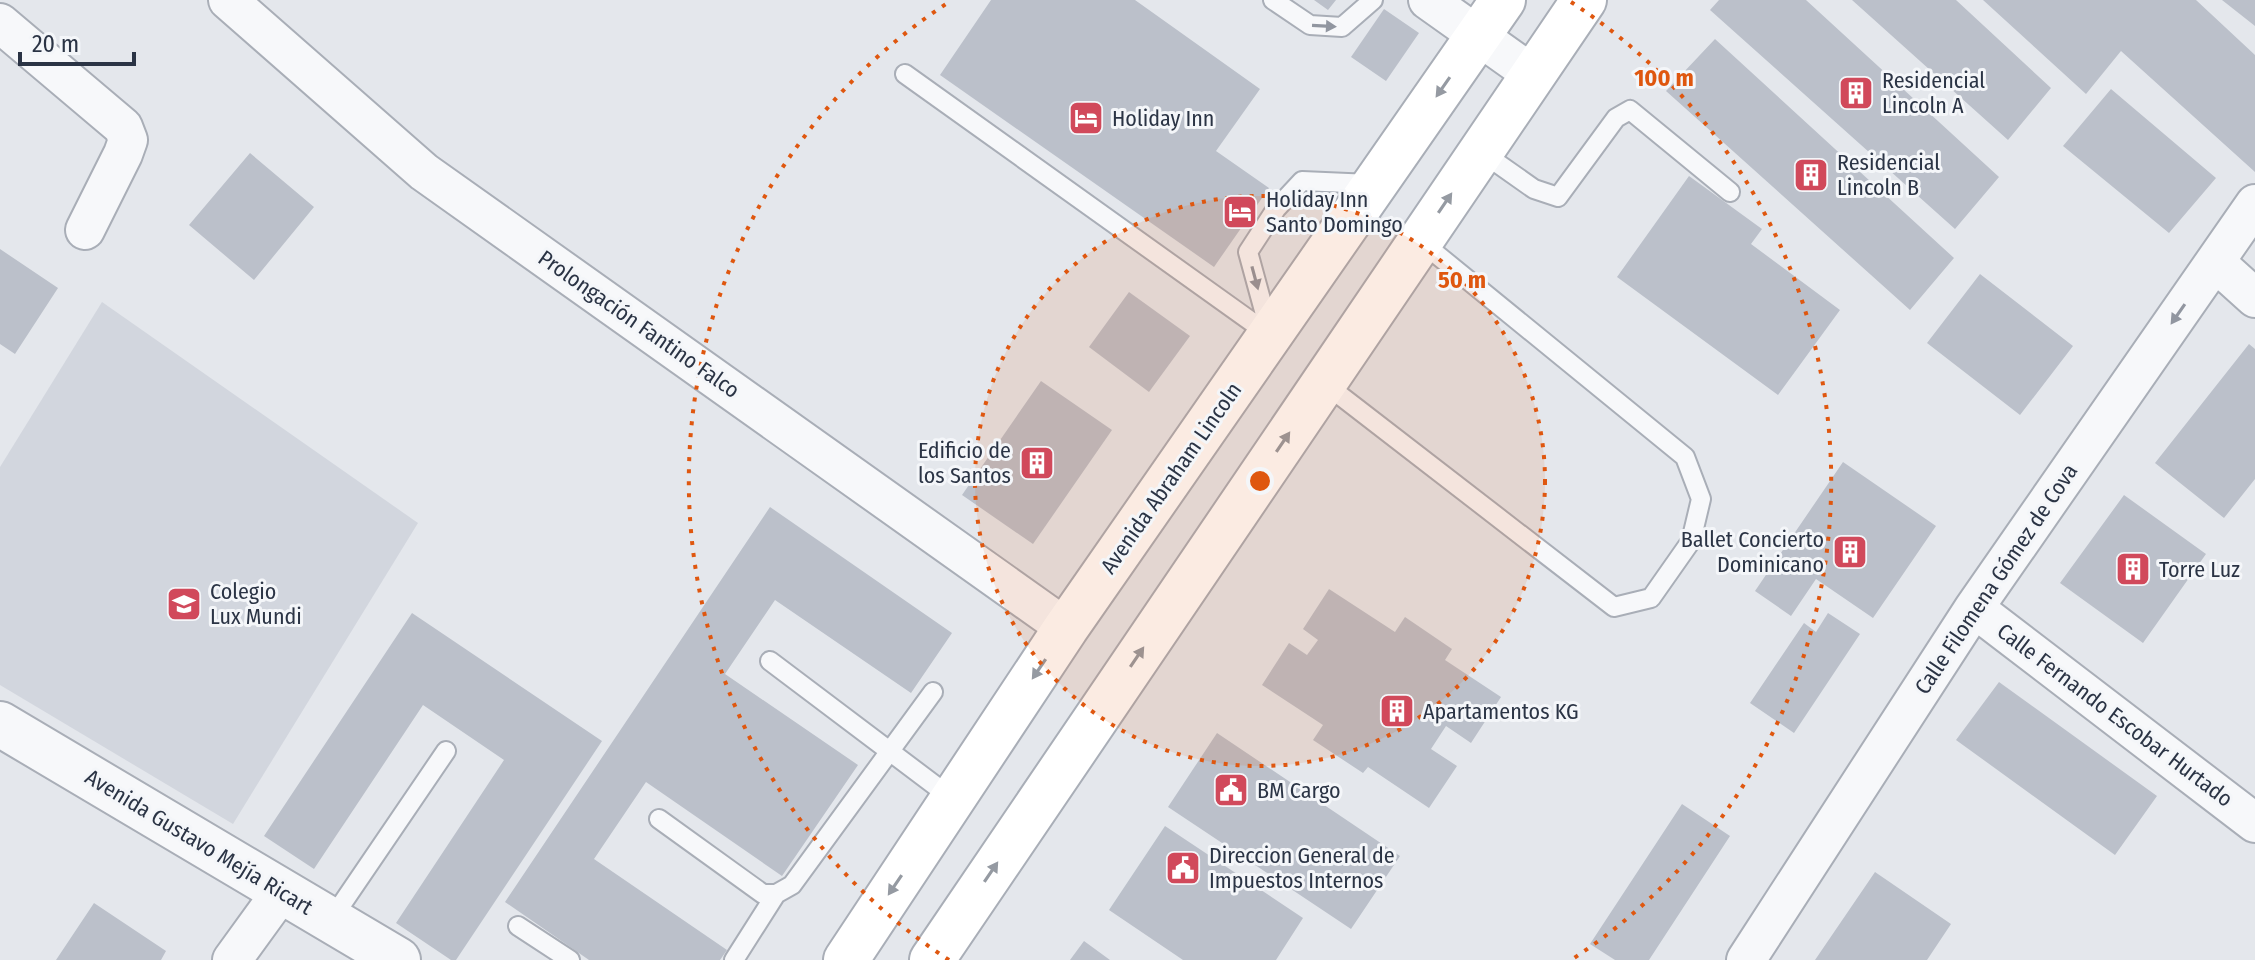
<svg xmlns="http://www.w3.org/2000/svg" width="2255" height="960" viewBox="0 0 2255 960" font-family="'Fira Sans Condensed',sans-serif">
<rect width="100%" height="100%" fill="#e4e7ec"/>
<!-- built -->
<path fill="#d2d6de" d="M102,302L418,523L233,824L0,685V467Z"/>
<!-- building -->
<path fill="#bbc0ca" d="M991,0H1135L1260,89L1216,151L1269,188L1214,267L940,75Z
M1314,0H1336L1328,10Z
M1719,0H1806L1999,177L1955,229L1710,10Z
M1852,0H1956L2051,88L2008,140Z
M1983,0H2196L2255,55V172L2121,51L2086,94Z
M2222,0H2255V26Z
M1384,9L1419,33L1386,81L1351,57Z
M1715,39L1954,258L1910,310L1666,91Z
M2111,89L2216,178L2169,233L2063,146Z
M250,153L314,207L254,280L189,225Z
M1689,176L1762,229L1751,244L1840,310L1778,395L1617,277Z
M0,249L58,288L15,354L0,344Z
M1980,274L2073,346L2020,415L1927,343Z
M1129,292L1190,336L1149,392L1089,347Z
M2249,344L2255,349V479L2224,518L2155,463Z
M1041,381L1112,430L1033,544L962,495Z
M1843,462L1936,526L1873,618L1816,579L1791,616L1755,591Z
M2124,495L2206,554L2143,643L2060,583Z
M770,507L952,633L911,693L775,600L725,674L858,765L782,876L646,782L594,859L727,950L720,960H589L505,902Z
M1329,589L1395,632L1405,617L1452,649L1445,660L1501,697L1471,743L1446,726L1431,749L1457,766L1429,808L1368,767L1363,773L1313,740L1323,725L1262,685L1289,643L1307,655L1318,640L1303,629Z
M412,613L602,741L456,960H451L396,923L504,760L423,705L314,869L264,836Z
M1828,613L1860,634L1794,733L1750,703L1804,623L1816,632Z
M1999,682L2157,796L2115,855L1956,740Z
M1217,733L1400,856L1351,929L1168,807Z
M1682,804L1730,836L1649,960H1615L1590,944Z
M1165,826L1303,918L1276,960H1183L1109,910Z
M1875,872L1951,924L1927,960H1815Z
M94,903L166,951L161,960H56Z
M1084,941L1110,960H1070Z"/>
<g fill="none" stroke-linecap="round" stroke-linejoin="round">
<!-- service casing -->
<g stroke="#a9aeb7" stroke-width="22">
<path id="service" d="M1273,0L1310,25L1342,27L1373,0
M905,74L1270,335
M1480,151L1534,189L1558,197L1616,118L1630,110L1730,192
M1269,329L1248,252L1276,209L1302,181L1371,184
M1324,383L1614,607L1651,598L1691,541L1701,499L1685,457L1419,240
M770,661L953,799
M659,819L763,894H776L792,885L933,692
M331,920L446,751
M518,926L570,960
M734,960L776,894"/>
</g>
<!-- minor casing -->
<g stroke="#a9aeb7" stroke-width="42">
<path id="minor" d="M228,0L424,172L1066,628
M1428,0L1532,74
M0,23L123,127L128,140L123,154L85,230
M2215,262L2255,298
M1974,608L2255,823
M232,960L282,891
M1746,960L1974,608L2255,204"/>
</g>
<!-- tertiary casing -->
<g stroke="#a9aeb7" stroke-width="48">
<path id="tertiary" d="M0,724L398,960"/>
</g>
<!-- secondary casing -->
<g stroke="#a9aeb7" stroke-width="48">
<path id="secondary" d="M846,960L1066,628L1503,0
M932,960L1584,0"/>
</g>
<!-- service -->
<use href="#service" stroke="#f7f8fa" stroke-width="18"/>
<!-- minor -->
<use href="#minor" stroke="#f7f8fa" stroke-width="38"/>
<!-- tertiary -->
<use href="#tertiary" stroke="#f7f8fa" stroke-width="44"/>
<!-- secondary -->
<use href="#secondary" stroke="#fff" stroke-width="44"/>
</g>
<!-- one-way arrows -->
<defs><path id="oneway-solid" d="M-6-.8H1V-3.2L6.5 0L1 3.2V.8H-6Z" transform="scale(2)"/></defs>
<g fill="#9196a0">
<use href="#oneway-solid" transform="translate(1324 26) rotate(3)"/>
<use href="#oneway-solid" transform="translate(1255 278) rotate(75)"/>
<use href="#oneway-solid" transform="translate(2178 314) rotate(125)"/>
</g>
<g fill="#959aa2">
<use href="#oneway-solid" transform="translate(1443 87) rotate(125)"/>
<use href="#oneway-solid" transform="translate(1445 203) rotate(-56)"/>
<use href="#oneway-solid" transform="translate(1283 442) rotate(-56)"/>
<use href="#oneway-solid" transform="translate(1137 657) rotate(-56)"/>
<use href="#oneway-solid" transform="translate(1039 669) rotate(124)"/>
<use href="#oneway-solid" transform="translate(991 872) rotate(-56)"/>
<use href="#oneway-solid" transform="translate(895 885) rotate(124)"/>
</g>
<!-- distance rings -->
<circle cx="1260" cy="481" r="285" fill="#df570f" fill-opacity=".12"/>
<g fill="none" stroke="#df570f" stroke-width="4" stroke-dasharray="4 8">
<circle cx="1260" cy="481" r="285"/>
<path d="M949 960A571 571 0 0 1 949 2M1571 2A571 571 0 0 1 1571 960"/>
</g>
<!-- icons -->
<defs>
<g id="building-square" transform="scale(1.8)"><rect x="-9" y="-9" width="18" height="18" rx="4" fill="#d1495b" stroke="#f4f6f9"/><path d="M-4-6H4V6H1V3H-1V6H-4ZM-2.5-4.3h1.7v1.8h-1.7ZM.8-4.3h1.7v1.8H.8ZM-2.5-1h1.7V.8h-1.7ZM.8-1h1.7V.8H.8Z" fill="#fff"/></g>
<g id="hotel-square" transform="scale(1.8)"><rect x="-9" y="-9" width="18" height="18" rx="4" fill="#d1495b" stroke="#f4f6f9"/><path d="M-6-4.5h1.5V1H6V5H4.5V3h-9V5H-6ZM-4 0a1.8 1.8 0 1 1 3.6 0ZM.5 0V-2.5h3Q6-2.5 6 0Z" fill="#fff"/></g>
<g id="school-square" transform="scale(1.8)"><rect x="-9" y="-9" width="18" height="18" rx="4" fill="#d1495b" stroke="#f4f6f9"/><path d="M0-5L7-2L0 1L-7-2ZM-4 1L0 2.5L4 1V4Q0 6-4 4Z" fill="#fff"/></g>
<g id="civic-square" transform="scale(1.8)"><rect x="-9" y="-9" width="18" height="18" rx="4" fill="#d1495b" stroke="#f4f6f9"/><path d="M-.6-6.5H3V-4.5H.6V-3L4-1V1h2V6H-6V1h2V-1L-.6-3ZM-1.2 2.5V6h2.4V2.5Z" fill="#fff"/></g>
</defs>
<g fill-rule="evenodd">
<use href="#building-square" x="1856" y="93"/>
<use href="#hotel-square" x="1086" y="118"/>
<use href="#building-square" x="1811" y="175"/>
<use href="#hotel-square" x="1240" y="212"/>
<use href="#building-square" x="1037" y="463"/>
<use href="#building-square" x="1850" y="552"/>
<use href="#building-square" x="2133" y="569"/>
<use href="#school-square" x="184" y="604"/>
<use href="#building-square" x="1397" y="711"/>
<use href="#civic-square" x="1231" y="790"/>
<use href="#civic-square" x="1183" y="868"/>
</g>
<g text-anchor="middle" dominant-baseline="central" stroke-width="6" stroke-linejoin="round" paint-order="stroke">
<!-- poi labels -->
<g font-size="22" fill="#2b3445" stroke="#f4f6f9" text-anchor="start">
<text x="1882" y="80">Residencial<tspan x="1882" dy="25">Lincoln A</tspan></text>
<text x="1112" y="118">Holiday Inn</text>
<text x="1837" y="162">Residencial<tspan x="1837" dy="25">Lincoln B</tspan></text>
<text x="1266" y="199">Holiday Inn<tspan x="1266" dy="25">Santo Domingo</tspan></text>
<text x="1011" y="450" text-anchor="end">Edificio de<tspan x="1011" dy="25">los Santos</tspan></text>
<text x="1824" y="539" text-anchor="end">Ballet Concierto<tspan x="1824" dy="25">Dominicano</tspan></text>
<text x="2159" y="569">Torre Luz</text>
<text x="210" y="591">Colegio<tspan x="210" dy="25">Lux Mundi</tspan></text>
<text x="1423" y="711">Apartamentos KG</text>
<text x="1257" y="790">BM Cargo</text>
<text x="1209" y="855">Direccion General de<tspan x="1209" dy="25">Impuestos Internos</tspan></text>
</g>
<!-- street labels -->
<g font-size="22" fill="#2b3445" stroke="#f4f6f9">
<text transform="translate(639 324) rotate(35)">Prolongación Fantino Falco</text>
<text transform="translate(1171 478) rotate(-55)">Avenida Abraham Lincoln</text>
<text transform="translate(1996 579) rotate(-56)">Calle Filomena Gómez de Cova</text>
<text transform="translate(2115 715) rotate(37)">Calle Fernando Escobar Hurtado</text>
<text transform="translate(199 842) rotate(31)">Avenida Gustavo Mejía Ricart</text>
</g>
</g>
<circle cx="1260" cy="481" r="12" fill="#df570f" stroke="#f4f6f9" stroke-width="4"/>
<g font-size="24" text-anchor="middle" font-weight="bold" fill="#df570f" stroke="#f4f6f9" stroke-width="6" stroke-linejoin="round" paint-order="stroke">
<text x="1664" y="86">100 m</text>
<text x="1462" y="288">50 m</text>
</g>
<!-- scale -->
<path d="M20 52v12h114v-12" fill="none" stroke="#2b3445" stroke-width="4"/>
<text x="32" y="52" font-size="24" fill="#2b3445" stroke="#f4f6f9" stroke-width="6" paint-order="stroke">20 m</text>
</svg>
